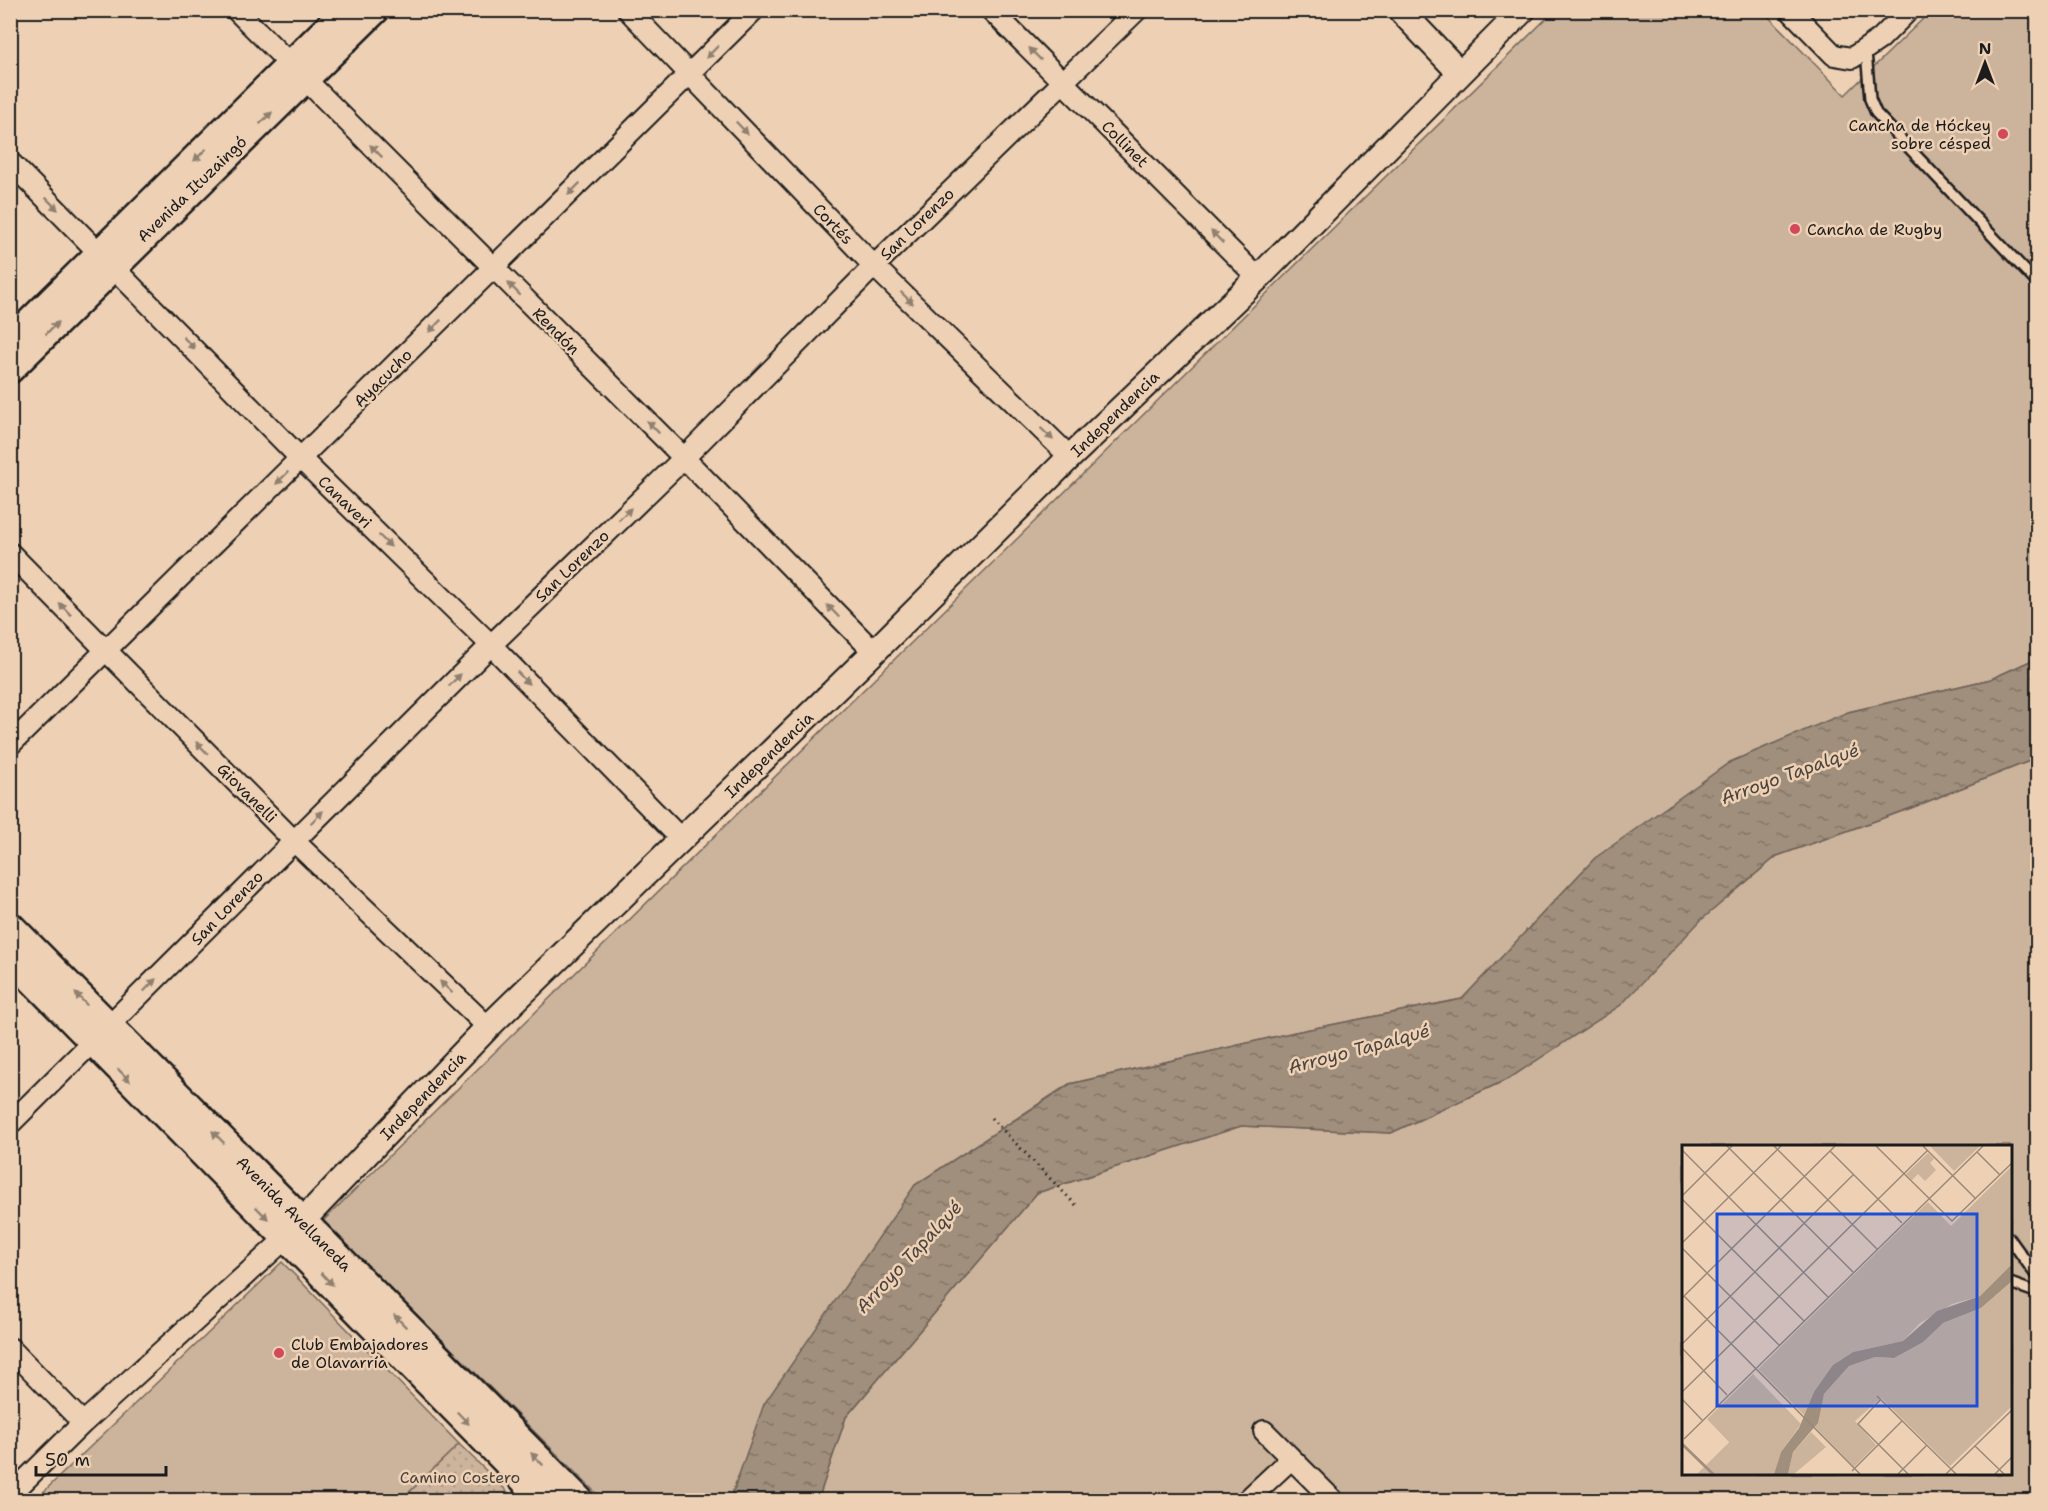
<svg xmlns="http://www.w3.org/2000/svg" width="2048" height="1511" viewBox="0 0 2048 1511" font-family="'Shantell Sans',sans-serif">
<defs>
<pattern id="grass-dots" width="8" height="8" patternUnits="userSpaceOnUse" patternTransform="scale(1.5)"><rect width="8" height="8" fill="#ccb39c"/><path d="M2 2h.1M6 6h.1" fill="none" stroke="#af9986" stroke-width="1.8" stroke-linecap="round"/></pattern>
<pattern id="water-ripples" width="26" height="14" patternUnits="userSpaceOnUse" patternTransform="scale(1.5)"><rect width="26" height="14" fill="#a18f7d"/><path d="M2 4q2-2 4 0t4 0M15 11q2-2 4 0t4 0" fill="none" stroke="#827466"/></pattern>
</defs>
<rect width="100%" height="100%" fill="#eed1b5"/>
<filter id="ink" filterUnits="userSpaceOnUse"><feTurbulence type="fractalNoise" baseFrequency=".0167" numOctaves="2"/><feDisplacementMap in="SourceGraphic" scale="12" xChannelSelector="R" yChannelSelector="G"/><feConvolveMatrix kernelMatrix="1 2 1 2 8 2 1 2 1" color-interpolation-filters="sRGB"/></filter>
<g filter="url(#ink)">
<!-- grass -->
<path fill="url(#grass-dots)" stroke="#74685c" stroke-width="1.5" d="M459,1444L516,1500H401Z"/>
<!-- garden -->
<path fill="#ccb39c" stroke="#74685c" stroke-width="1.5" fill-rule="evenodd" d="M1554,11H1763L1845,95L1931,11H2037V658L1991,679L1848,712L1595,858L1462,999L1295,1032L1069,1084L915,1185L737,1479L730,1500H603L323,1221Z
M2037,758V1500H1347L1292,1446L1231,1500H818L846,1417L1037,1193L1241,1126L1391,1133L1510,1078L1777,856L1911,808ZM1684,1146H2010V1474H1684Z
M282,1262L459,1444L401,1500H35Z"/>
<!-- water -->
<path fill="url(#water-ripples)" stroke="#6c6156" stroke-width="1.5" d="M2037,658V758L1911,808L1777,856L1700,921L1621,1005L1510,1078L1391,1133L1241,1126L1037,1193L846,1417L818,1500H730L764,1404L915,1185L1070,1084L1295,1032L1462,999L1595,858L1730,762L1848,712L1991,679Z"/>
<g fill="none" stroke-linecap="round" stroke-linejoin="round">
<!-- service casing -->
<g stroke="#1c1c1c" stroke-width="14">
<path id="service" d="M1866,51L1870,99L1876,113L2038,284
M2010,1239L2038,1278
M2010,1283L2038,1293"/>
</g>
<!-- minor casing -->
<g stroke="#1c1c1c" stroke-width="24">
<path id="minor" d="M236,10L684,458L874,652
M628,10L874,266L1070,457
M991,10L1258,278
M1790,10L1834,55L1852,58L1880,39L1909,10
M10,162L301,459L491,645L682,840
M10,553L293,840L488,1027
M10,745L754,10
M10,1124L491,645L684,458L874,266L1137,10
M10,1348L83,1423
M1264,1431L1333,1500
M10,1495L83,1423L286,1238
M1247,1500L1291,1459"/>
</g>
<!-- tertiary casing -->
<g stroke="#1c1c1c" stroke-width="28">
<path id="tertiary" d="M1400,10L1460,73
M290,1234L488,1027L874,652L1070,457L1258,278L1523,10"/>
</g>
<!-- secondary casing -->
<g stroke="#1c1c1c" stroke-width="32">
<path id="secondary" d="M10,342L346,10
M10,369L375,10
M10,926L579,1500
M10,957L544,1500"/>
</g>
<!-- path -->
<path stroke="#1c1c1c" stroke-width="3" stroke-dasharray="1.5 4.5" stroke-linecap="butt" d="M991,1118L1076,1205"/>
<!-- service -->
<use href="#service" stroke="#eed1b5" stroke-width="9"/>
<!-- minor -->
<use href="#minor" stroke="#eed1b5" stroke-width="20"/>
<!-- tertiary -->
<use href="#tertiary" stroke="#eed1b5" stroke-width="24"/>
<!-- secondary -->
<use href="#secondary" stroke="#eed1b5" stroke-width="27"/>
</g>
<!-- one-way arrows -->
<defs><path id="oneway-solid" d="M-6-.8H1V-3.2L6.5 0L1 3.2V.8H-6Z" transform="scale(1.5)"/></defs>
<g fill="#908070">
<use href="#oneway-solid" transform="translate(712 52) rotate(135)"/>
<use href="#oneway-solid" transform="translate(1035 54) rotate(-135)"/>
<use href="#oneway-solid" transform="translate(266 118) rotate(-44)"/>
<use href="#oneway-solid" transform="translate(742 128) rotate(46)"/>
<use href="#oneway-solid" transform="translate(376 151) rotate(-135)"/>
<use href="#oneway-solid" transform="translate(200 155) rotate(136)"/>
<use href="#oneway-solid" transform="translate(574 189) rotate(135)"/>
<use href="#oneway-solid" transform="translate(52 204) rotate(45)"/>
<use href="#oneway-solid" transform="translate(1217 237) rotate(-135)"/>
<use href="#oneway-solid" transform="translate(514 289) rotate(-135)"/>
<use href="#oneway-solid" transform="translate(907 298) rotate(44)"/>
<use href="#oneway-solid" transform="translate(435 326) rotate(135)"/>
<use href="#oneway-solid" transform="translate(52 328) rotate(-45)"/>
<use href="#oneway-solid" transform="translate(189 343) rotate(46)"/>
<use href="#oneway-solid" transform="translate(653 427) rotate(-135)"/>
<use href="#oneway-solid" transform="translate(1047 434) rotate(44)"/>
<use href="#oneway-solid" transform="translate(282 478) rotate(135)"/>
<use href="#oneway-solid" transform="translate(625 514) rotate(-44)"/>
<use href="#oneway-solid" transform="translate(385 541) rotate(44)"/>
<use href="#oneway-solid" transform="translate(65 609) rotate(-134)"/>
<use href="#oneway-solid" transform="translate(833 611) rotate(-134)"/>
<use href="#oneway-solid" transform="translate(523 678) rotate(46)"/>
<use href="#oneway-solid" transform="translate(455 680) rotate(-45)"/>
<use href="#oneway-solid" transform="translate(202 748) rotate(-135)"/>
<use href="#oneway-solid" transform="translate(317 817) rotate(-45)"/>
<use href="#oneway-solid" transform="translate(150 985) rotate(-46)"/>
<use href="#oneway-solid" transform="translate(446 987) rotate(-136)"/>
<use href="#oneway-solid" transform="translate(81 999) rotate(-134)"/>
<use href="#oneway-solid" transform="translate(124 1075) rotate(45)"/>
<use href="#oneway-solid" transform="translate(218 1137) rotate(-135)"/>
<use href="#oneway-solid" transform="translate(262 1213) rotate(45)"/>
<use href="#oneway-solid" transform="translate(327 1279) rotate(46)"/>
<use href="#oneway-solid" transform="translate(400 1321) rotate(-135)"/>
<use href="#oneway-solid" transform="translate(463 1418) rotate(46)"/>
<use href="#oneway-solid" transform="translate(537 1459) rotate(-135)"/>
</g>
</g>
<!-- markers -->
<g fill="#d1495b" stroke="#eed1b5" stroke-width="2">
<circle cx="2003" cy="134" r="6"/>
<circle cx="1795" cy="229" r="6"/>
<circle cx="279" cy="1353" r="6"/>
</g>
<g text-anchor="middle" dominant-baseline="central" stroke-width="5" stroke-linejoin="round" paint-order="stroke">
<!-- poi labels -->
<g font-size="16" fill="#1c1c1c" stroke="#eed1b5" text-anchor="start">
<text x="1991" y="125" text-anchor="end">Cancha de Hóckey<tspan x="1991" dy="18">sobre césped</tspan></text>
<text x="1807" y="229">Cancha de Rugby</text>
<text x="291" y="1344">Club Embajadores<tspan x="291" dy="18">de Olavarría</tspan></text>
</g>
<!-- street labels -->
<g font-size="16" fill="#1c1c1c" stroke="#eed1b5">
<text transform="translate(1125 144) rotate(45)">Collinet</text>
<text transform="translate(192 189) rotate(-44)">Avenida Ituzaingó</text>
<text transform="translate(833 224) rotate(46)">Cortés</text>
<text transform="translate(917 224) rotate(-44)">San Lorenzo</text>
<text transform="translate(556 331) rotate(45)">Rendón</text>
<text transform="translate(383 378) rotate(-45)">Ayacucho</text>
<text transform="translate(1115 414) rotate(-44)">Independencia</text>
<text transform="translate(345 502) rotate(44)">Canaveri</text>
<text transform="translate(572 566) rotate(-44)">San Lorenzo</text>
<text transform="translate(769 755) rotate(-44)">Independencia</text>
<text transform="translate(247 793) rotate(45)">Giovanelli</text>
<text transform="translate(227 908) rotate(-46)">San Lorenzo</text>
<text transform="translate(423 1096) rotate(-46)">Independencia</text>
<text transform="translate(294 1214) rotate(45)">Avenida Avellaneda</text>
</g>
<!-- park labels -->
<g font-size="16" fill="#48423c" stroke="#eed1b5">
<text x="460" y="1477">Camino Costero</text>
</g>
<!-- water labels -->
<g font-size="18" font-style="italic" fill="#4b443e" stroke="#eed1b5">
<text transform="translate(1790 774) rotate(-20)">Arroyo Tapalqué</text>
<text transform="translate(1359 1049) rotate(-15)">Arroyo Tapalqué</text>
<text transform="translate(909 1257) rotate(-47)">Arroyo Tapalqué</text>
</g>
</g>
<!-- overview -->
<g transform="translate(1682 1145)">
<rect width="330" height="330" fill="#eed1b5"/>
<path d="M246,8L252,14L248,18L254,25L243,36L236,29L230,35L224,29ZM93,252L119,279L99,307L92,329H15ZM129,287L144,302L112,329H106L111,307Z" fill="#ccb39c"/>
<path d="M248,1H298L272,26Z" fill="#ccb39c"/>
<path d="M330,21V119L298,151L270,159L238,178L221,196L171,207L151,220L123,271L76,224L246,57L269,81ZM330,136V261L268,321L199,253L173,276L194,300L172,322L133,282L142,249L167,221L193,212L212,213L261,178L299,163ZM71,229L93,252L48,298L25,274Z" fill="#ccb39c"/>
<path d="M330,119V136L299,163L261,178L241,197L212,213L193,212L167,221L142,249L136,278L111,307L106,329H92L99,307L117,283L132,247L151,220L171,207L221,196L255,166L298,151Z" fill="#a18f7d"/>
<path fill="none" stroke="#a18f7d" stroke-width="3" d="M0,299L31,329"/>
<path fill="none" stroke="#9a8978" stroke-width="1.5" d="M45,1L171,127M92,1L195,104M194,1L270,76L330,18M241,1L294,54M0,5L146,152M148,6L220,78M295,7L318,30M0,51L50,1M0,54L122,176M0,98L99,1M0,103L97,200M2,151L178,329M1,152L153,1M0,199L172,29M0,203L45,250M0,247L246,5M195,251L274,329M0,254L20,275M199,254L176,279L226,329M2,294L301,1M293,301L322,329M170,326L220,276M216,329L245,300M264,329L330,265M313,329L330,312"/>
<path fill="#1d4ed8" fill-opacity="0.15" stroke="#1d4ed8" stroke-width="3" d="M35,69H295V261H35Z"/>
<rect width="330" height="330" fill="none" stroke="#1c1c1c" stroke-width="3"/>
</g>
<!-- margin -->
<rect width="2048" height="1511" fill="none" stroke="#eed1b5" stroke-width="36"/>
<rect x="18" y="18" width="2012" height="1475" fill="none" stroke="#1c1c1c" stroke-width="2" filter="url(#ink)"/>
<!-- north arrow -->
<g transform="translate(1985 63)" stroke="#eed1b5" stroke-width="4.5" paint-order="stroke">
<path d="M0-4.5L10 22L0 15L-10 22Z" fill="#1c1c1c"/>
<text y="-9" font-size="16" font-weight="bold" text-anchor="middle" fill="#1c1c1c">N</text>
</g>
<!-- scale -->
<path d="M36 1466v9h130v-9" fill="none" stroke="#1c1c1c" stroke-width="3"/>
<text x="45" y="1466" font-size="18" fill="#1c1c1c" stroke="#eed1b5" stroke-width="4.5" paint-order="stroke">50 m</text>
</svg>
